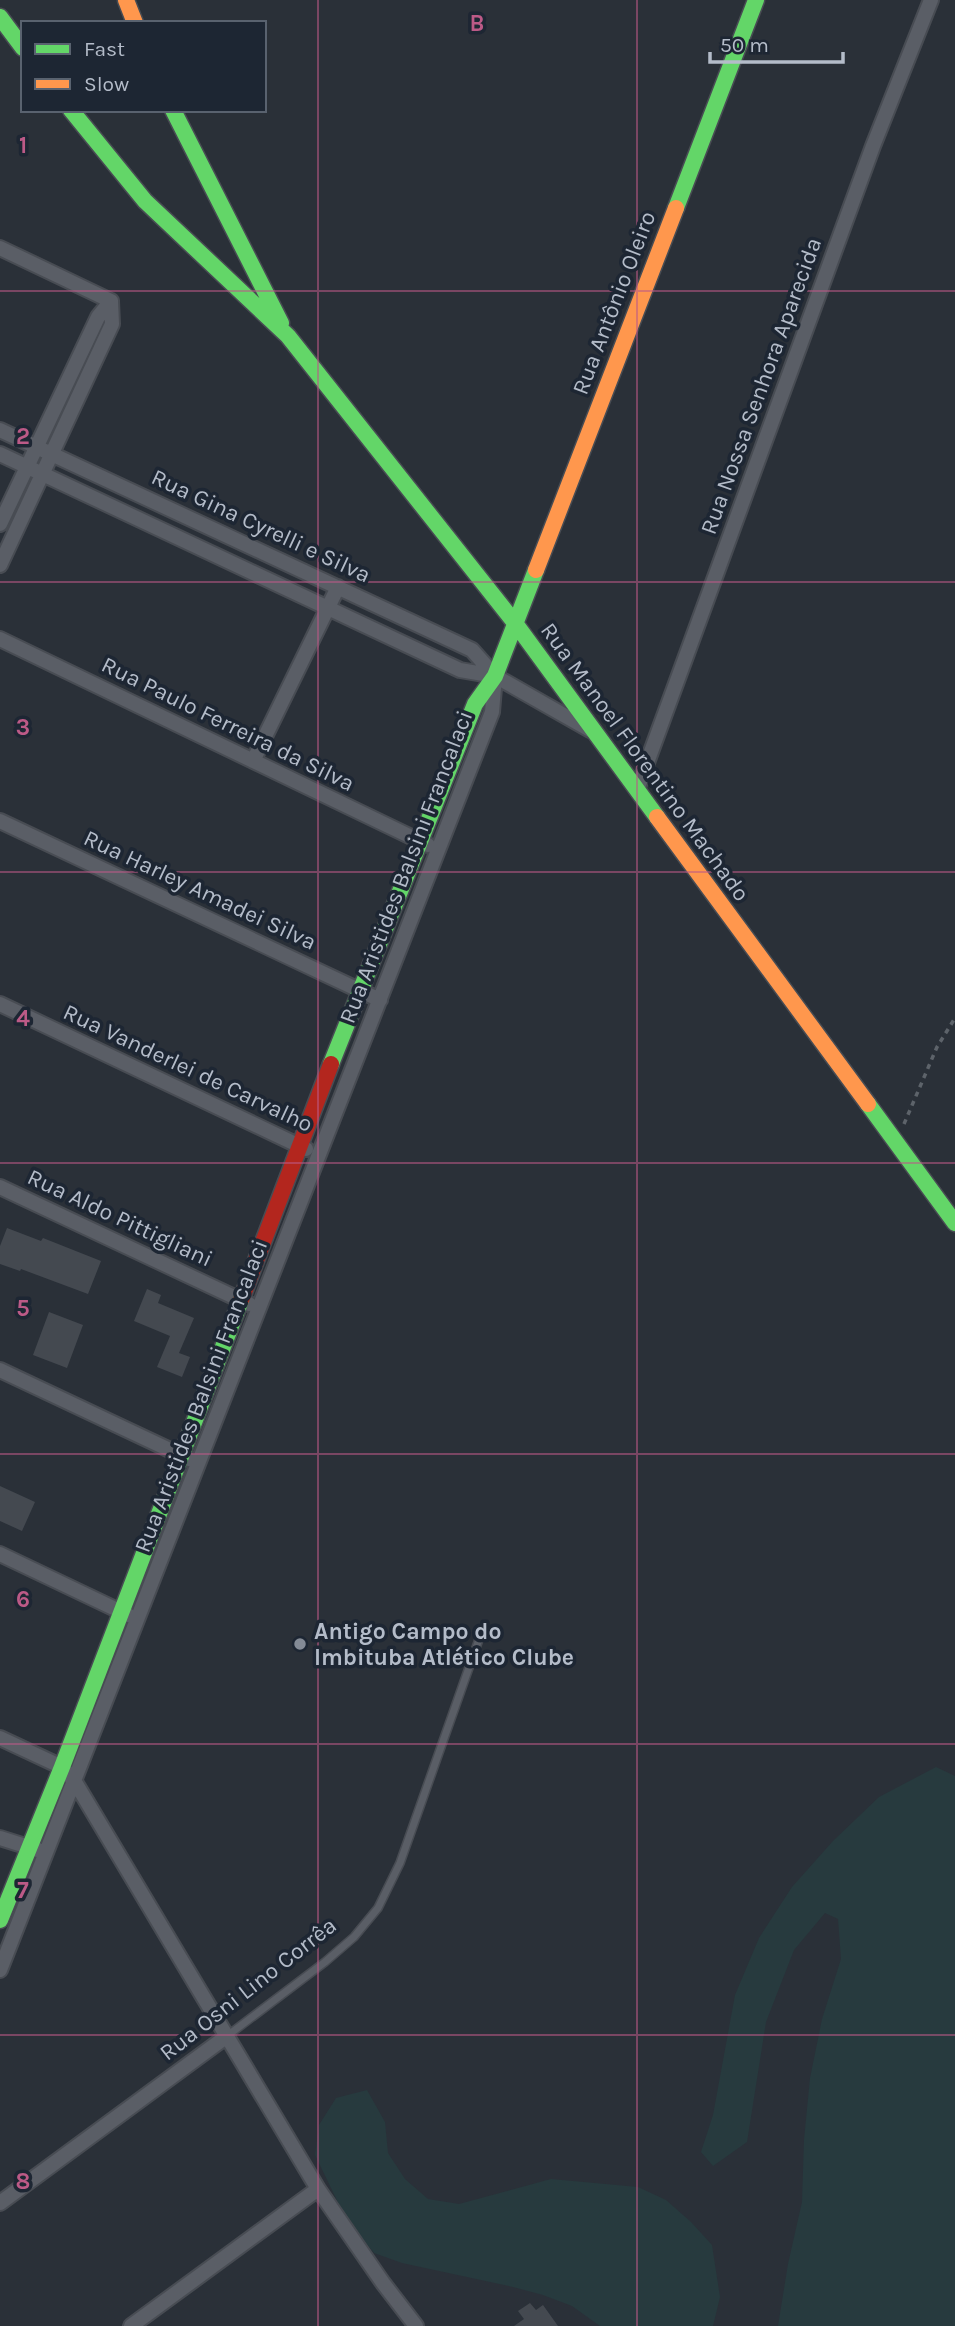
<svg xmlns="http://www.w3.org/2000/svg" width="955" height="2326" viewBox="0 0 955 2326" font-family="Karla,sans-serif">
<rect width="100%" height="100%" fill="#2a3038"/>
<!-- green -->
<path fill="#273a3e" d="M936,1767L955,1776V2326H778L788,2264L802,2202L804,2140L810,2078L822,2019L841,1959L838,1919L825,1913L794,1950L766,2022L747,2142L713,2166L701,2152L713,2115L735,1995L759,1938L792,1887L833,1841L879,1797Z
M367,2090L385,2122L388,2153L405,2179L428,2199L459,2204L551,2179L638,2187L666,2200L691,2222L712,2245L720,2297L713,2326H600L572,2306L543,2295L513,2287L402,2263L374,2253L347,2221L315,2155L319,2125L336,2098Z"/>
<!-- building -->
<path fill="#444950" d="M7,1228L41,1241L43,1238L101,1261L88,1294L21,1269L20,1271L0,1264V1246Z
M147,1289L161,1295L158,1303L194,1318L179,1353L190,1357L182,1377L157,1367L170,1336L134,1321Z
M49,1312L83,1325L67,1368L33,1355Z
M0,1486L35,1502L22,1531L0,1521Z
M530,2303L536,2310L543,2305L558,2326H514L524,2319L518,2311Z"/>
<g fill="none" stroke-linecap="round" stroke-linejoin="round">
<!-- lane casing -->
<g stroke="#484c53" stroke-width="10">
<path id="lane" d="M227,2036L325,1962L354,1937L378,1908L400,1863L483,1628"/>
</g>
<!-- street casing -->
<g stroke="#484c53" stroke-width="18">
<path id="street" d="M0,248L111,301
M0,430L472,650L495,676L492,712L0,1970
M0,454L460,670L495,676L590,730
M0,524L98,317L111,301
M0,565L112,324L111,301
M0,639L428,845
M253,761L338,587
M637,790L873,146L931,0
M0,821L380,1000
M0,1004L306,1149
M0,1187L249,1304
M0,1370L189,1459
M0,1554L128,1615
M0,1738L62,1767L75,1782L318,2189L383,2283L416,2326
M0,1838L38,1850
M0,2203L227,2036
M131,2326L318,2189"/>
</g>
<!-- fast casing -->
<g stroke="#484c53" stroke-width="19">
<path id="fast" d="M0,17L23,48
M71,110L145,201L288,336L515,623L657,817
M173,110L281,323
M676,208L756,0
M331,1064L475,704L495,676L536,570
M868,1104L955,1223
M0,1920L62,1767L241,1300"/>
</g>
<!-- slow casing -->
<g stroke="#484c53" stroke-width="19">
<path id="slow" d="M126,0L135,23
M536,570L676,208
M657,817L868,1104"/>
</g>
<!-- jam casing -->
<g stroke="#484c53" stroke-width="19">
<path id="jam" d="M241,1300L331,1064"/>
</g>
<!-- path -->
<path stroke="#5d636a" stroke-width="3.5" stroke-dasharray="5 5" stroke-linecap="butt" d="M904,1124L937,1047L955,1018"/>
<!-- lane -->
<use href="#lane" stroke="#5a5e66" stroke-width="7"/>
<!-- street -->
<use href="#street" stroke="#5a5e66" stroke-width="14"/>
<!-- fast -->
<use href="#fast" stroke="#63d668" stroke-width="16"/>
<!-- slow -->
<use href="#slow" stroke="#ff974d" stroke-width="16"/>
<!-- jam -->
<use href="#jam" stroke="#b3261e" stroke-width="16"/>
</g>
<!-- grid -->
<path fill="none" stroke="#bc5a87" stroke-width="2" stroke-opacity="0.55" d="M318,0V2326M637,0V2326M0,291H955M0,582H955M0,872H955M0,1163H955M0,1454H955M0,1744H955M0,2035H955"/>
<!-- markers -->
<circle fill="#848b96" stroke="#1d2633" stroke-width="2.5" cx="300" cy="1644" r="7"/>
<g text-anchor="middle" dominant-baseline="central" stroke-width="7" stroke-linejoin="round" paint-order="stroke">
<!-- street labels -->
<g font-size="23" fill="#b4bcc9" stroke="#1d2633">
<text transform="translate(614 303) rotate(-69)">Rua Antônio Oleiro</text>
<text transform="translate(761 386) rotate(-70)">Rua Nossa Senhora Aparecida</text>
<text transform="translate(261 526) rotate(25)">Rua Gina Cyrelli e Silva</text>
<text transform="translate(228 724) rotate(26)">Rua Paulo Ferreira da Silva</text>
<text transform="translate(645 762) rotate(54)">Rua Manoel Florentino Machado</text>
<text transform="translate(406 867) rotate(-69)">Rua Aristides Balsini Francalaci</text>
<text transform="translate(200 890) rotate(25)">Rua Harley Amadei Silva</text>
<text transform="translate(188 1068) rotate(25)">Rua Vanderlei de Carvalho</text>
<text transform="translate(120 1218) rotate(25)">Rua Aldo Pittigliani</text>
<text transform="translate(201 1396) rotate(-69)">Rua Aristides Balsini Francalaci</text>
<text transform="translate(248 1989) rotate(-38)">Rua Osni Lino Corrêa</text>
</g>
<!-- poi labels -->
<g font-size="23" font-weight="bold" fill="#b4bcc9" stroke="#1d2633" text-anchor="start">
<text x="314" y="1631">Antigo Campo do<tspan x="314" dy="26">Imbituba Atlético Clube</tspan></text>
</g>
</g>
<g font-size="23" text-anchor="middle" font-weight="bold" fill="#bc5a87" stroke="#1d2633" stroke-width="7" stroke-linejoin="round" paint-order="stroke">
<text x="477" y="31">B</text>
<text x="23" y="153">1</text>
<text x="23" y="444">2</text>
<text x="23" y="735">3</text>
<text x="23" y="1026">4</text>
<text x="23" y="1316">5</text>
<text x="23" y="1607">6</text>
<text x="23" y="1898">7</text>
<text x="23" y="2189">8</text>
</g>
<!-- legend -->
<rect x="21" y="21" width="245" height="91" fill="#1d2633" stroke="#59626f" stroke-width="2"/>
<rect x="35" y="44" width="35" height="10" fill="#63d668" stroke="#59626f" stroke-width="2"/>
<text x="84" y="56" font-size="21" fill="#b4bcc9">Fast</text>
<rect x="35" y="79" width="35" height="10" fill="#ff974d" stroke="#59626f" stroke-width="2"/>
<text x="84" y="91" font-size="21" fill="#b4bcc9">Slow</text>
<!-- scale -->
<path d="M710 52v10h133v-10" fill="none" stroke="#b4bcc9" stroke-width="3.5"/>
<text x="720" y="52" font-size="21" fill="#b4bcc9" stroke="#1d2633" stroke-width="5" paint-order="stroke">50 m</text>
</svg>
